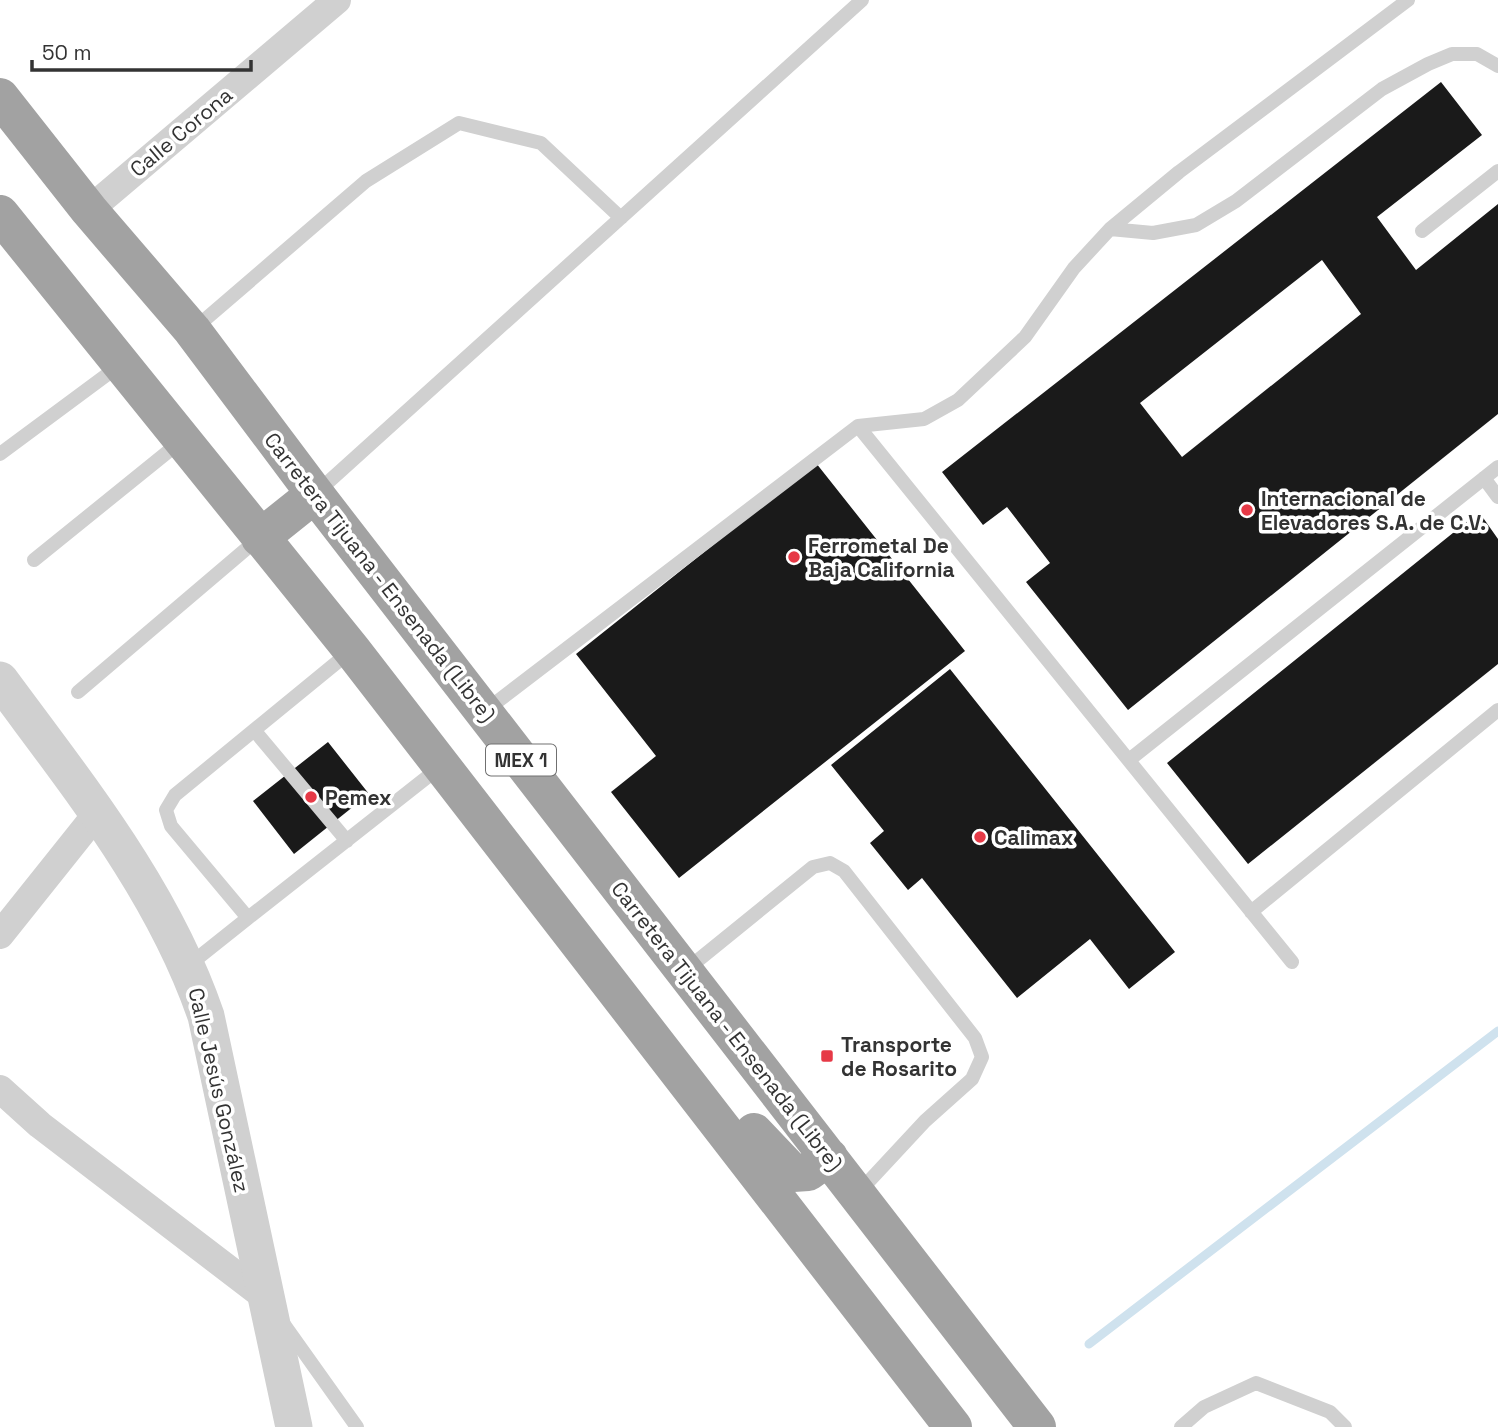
<svg xmlns="http://www.w3.org/2000/svg" width="1498" height="1427" viewBox="0 0 1498 1427" font-family="'Space Grotesk',sans-serif">
<rect width="100%" height="100%" fill="#fff"/>
<g fill="none" stroke-linecap="round" stroke-linejoin="round">
<!-- stream -->
<path stroke="#cfe2ee" stroke-width="9" d="M1089,1344L1498,1031"/>
</g>
<!-- building -->
<path fill="#1a1a1a" fill-rule="evenodd" d="M1441,82L1482,135L1377,217L1416,270L1498,204V414L1128,710L1026,582L1050,563L1007,507L983,525L942,472ZM1322,260L1361,314L1182,457L1140,403Z
M816,463L965,651L679,878L611,792L656,756L576,654Z
M1479,512L1498,539V664L1248,864L1167,763Z
M950,669L1175,952L1129,989L1090,939L1017,998L922,878L908,890L870,843L884,831L831,765Z
M328,742L369,794L294,854L253,801Z"/>
<g fill="none" stroke-linecap="round" stroke-linejoin="round">
<!-- service -->
<path stroke="#d0d0d0" stroke-width="14" d="M1110,229L1153,233L1196,225L1236,201L1382,89L1428,64L1452,54H1477L1498,66
M1422,231L1498,171
M194,329L366,181L459,123L541,143L621,218
M858,426L1292,962
M0,454L120,365
M1484,478L1498,497
M315,494L862,0
M34,560L180,442
M352,650L175,795L166,810L171,826L248,918L440,767
M78,692L259,538
M485,711L858,426L924,419L958,400L1025,337L1074,268L1110,229L1179,172L1408,0
M254,730L347,841
M1129,760L1498,467
M1251,912L1498,710
M189,965L248,918
M686,970L813,867L830,863L844,871L975,1038L982,1057L972,1079L925,1121L858,1193
M283,1323L357,1427
M1181,1427L1204,1407L1256,1383L1330,1412L1345,1427"/>
<!-- minor -->
<path stroke="#d0d0d0" stroke-width="28" d="M89,210L337,0
M0,935L99,811
M0,1089L40,1125L265,1297"/>
<!-- tertiary -->
<path stroke="#d0d0d0" stroke-width="37" d="M0,680C78,786 163,890 206,1016L294,1427"/>
<!-- trunk -->
<path stroke="#a2a2a2" stroke-width="38" d="M0,97L89,210L192,330L315,494L1037,1427
M0,214L352,650L953,1427
M260,538L315,494
M754,1132L793,1173L808,1172L829,1157"/>
</g>
<!-- markers -->
<g fill="#e63946" stroke="#fff" stroke-width="2.5">
<circle cx="1247" cy="510" r="7"/>
<circle cx="794" cy="557" r="7"/>
<circle cx="311" cy="797" r="7"/>
<circle cx="980" cy="837" r="7"/>
<rect x="820" y="1049" width="14" height="14" rx="3.5"/>
</g>
<g text-anchor="middle" dominant-baseline="central" stroke-width="7" stroke-linejoin="round" paint-order="stroke">
<!-- shield labels -->
<rect fill="#fff" stroke="#707070" stroke-width="2" x="486" y="744.5" width="70" height="31" rx="5"/>
<g font-size="19" font-weight="bold" fill="#333">
<text x="521" y="760">MEX 1</text>
</g>
<!-- street labels -->
<g font-size="21" fill="#333" stroke="#fff">
<text transform="translate(181 132) rotate(-40)">Calle Corona</text>
<text transform="translate(380 577) rotate(52)">Carretera Tijuana - Ensenada (Libre)</text>
<text transform="translate(727 1026) rotate(52)">Carretera Tijuana - Ensenada (Libre)</text>
<text transform="translate(219 1090) rotate(77)">Calle Jesús González</text>
</g>
<!-- poi labels -->
<g font-size="21" font-weight="bold" fill="#333" stroke="#fff" text-anchor="start">
<text x="1261" y="498">Internacional de<tspan x="1261" dy="24">Elevadores S.A. de C.V.</tspan></text>
<text x="808" y="545">Ferrometal De<tspan x="808" dy="24">Baja California</tspan></text>
<text x="325" y="797">Pemex</text>
<text x="994" y="837">Calimax</text>
<text x="841" y="1044">Transporte<tspan x="841" dy="24">de Rosarito</tspan></text>
</g>
</g>
<!-- scale -->
<path d="M32 60v10h219v-10" fill="none" stroke="#333333" stroke-width="3.5"/>
<text x="42" y="60" font-size="21" fill="#333333" stroke="#ffffff" stroke-width="5" paint-order="stroke">50 m</text>
</svg>
